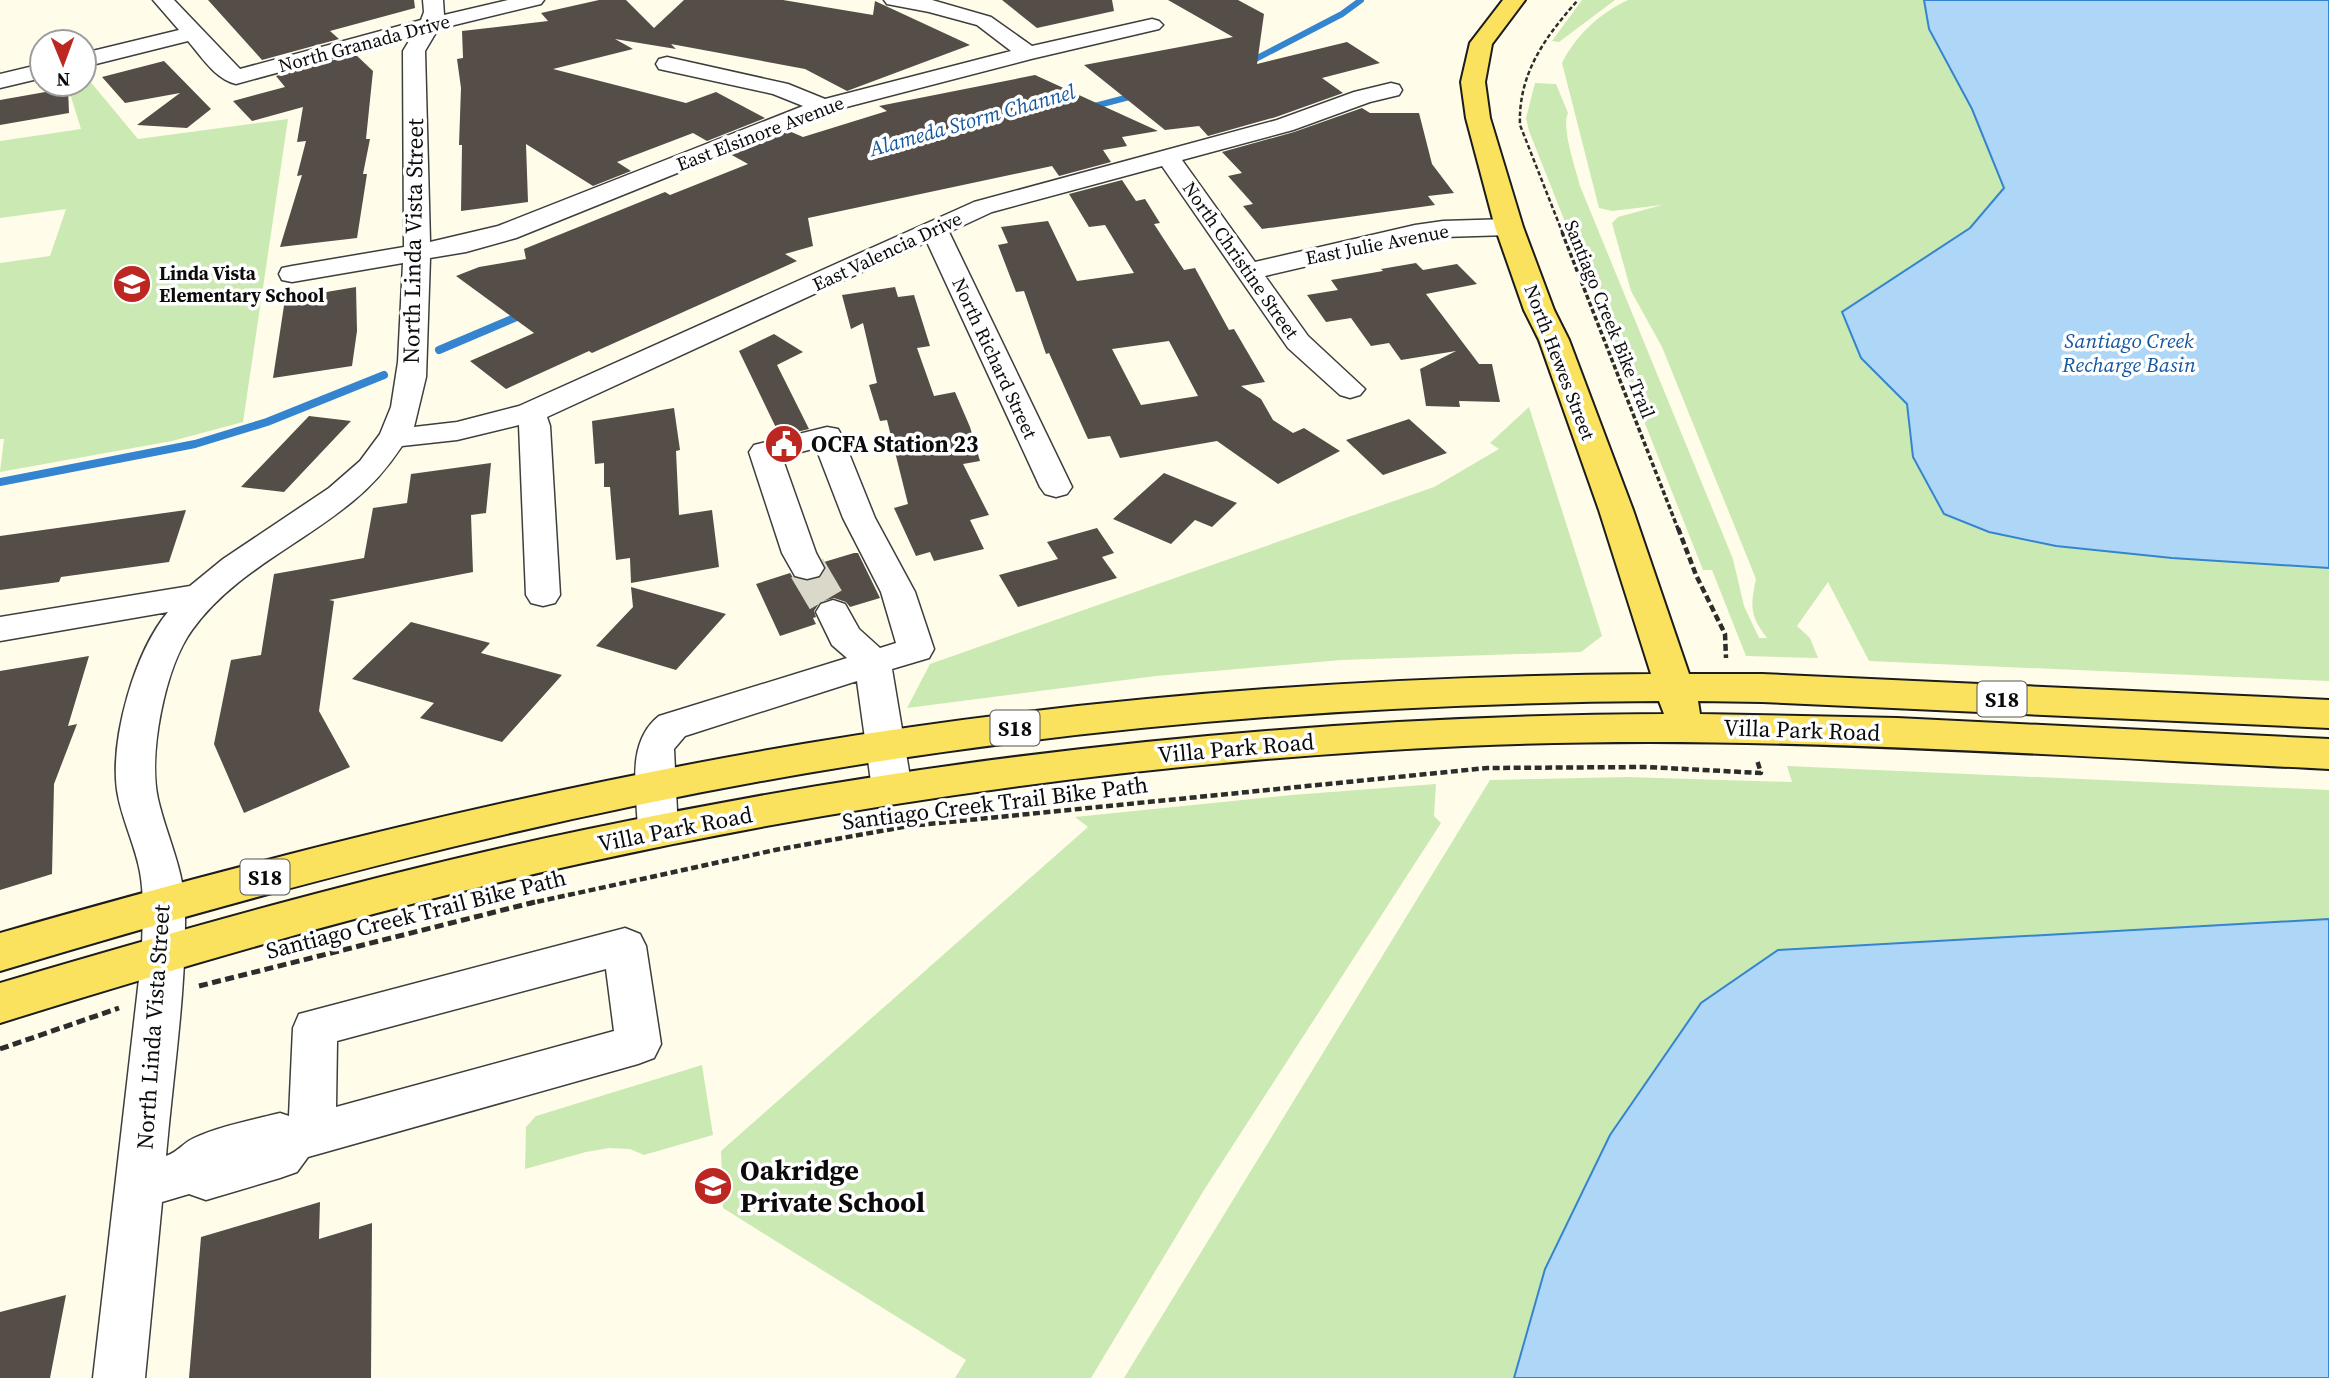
<svg xmlns="http://www.w3.org/2000/svg" width="2329" height="1378" viewBox="0 0 2329 1378" font-family="'Source Serif 4',serif">
<rect width="100%" height="100%" fill="#fffdea"/>
<!-- green -->
<path fill="#cbe9b3" d="M1582,0H1615L1559,42L1552,41Z
M1628,0H1924L1929,29L1972,109L2004,188L1970,228L1842,312L1861,358L1907,404L1913,457L1944,514L1989,532L2056,546L2172,558L2329,568V681L1869,661L1828,582L1797,626L1810,638L1818,658L1746,656L1712,570H1703L1529,131L1526,118L1535,83L1556,84L1568,113C1561,128 1576,169 1580,186L1733,559L1744,606L1759,638H1767C1750,616 1750,607 1756,579L1662,347L1631,291L1612,223L1618,217L1662,205L1612,211L1599,208L1562,63C1576,35 1600,13 1628,0Z
M84,74L138,139L288,119L243,422L172,441L0,472L4,439H0V263L50,256L66,209L0,218V141L81,129L67,84H84Z
M1529,407L1602,636L1581,652L1341,660L1156,676L907,708L930,664L1434,487L1499,449L1490,443Z
M1787,766L2329,790V919L1778,950L1701,1003L1610,1135L1545,1269L1514,1378H1124L1490,780L1627,777L1792,782Z
M1436,784L1434,816L1441,823L1204,1190L1091,1378H955L966,1360L723,1208L721,1151L1088,827L1075,817L1292,795Z
M702,1065L713,1135L644,1155L630,1149L609,1148L586,1152L525,1169L526,1127L536,1116Z"/>
<!-- water -->
<path fill="#aed6f7" stroke="#3484cf" stroke-width="2" d="M1924,0H2329V568L2172,558L2056,546L1989,532L1944,514L1913,457L1907,404L1861,358L1842,312L1970,228L2004,188L1972,109L1929,29Z
M2329,919V1378H1514L1545,1269L1610,1135L1701,1003L1778,950Z"/>
<g fill="none" stroke-linecap="round" stroke-linejoin="round">
<!-- stream-far1 -->
<path stroke="#3484cf" stroke-width="6" d="M1246,64L1342,14L1361,0
M1087,108L1137,95"/>
<!-- stream -->
<path stroke="#3484cf" stroke-width="8" d="M439,350L526,313
M0,482L195,444L267,422L384,375"/>
</g>
<!-- building -->
<path fill="#544d48" fill-rule="evenodd" d="M208,0H414L415,8L330,31L339,39L262,60Z
M599,0H626L654,28L684,0H783L873,15L875,1L970,45L847,91L805,69L671,44L676,49L615,39L633,49L553,69L686,103L716,92L765,118L707,141L693,133L617,162L631,171L593,186L526,144L528,202L461,211L462,145H459L461,88L457,59L463,58L462,31L548,21L541,13Z
M1002,0H1112L1114,11L1037,28Z
M1168,0H1238L1264,14L1257,64L1347,42L1380,63L1322,78L1343,93L1276,117L1208,136L1199,126L1165,130L1084,65L1233,37Z
M355,54L373,71L366,139H370L363,174H367L357,238L280,247L302,175L297,176L306,141L297,142L303,107L252,121L233,101L285,87L276,76Z
M164,61L211,109L187,128L137,125L180,93L125,103L102,77Z
M1035,75L1158,131L1122,137L1127,146L1103,150L1111,162L1059,176L1052,166L808,218L813,246L785,254L797,261L592,353L589,351L506,389L470,361L534,333L456,276L479,267L526,259L524,249L665,192L670,195L748,164L730,154L789,131L803,137L887,111L879,106Z
M68,88L69,113L0,125V100Z
M1362,108L1370,113H1419L1432,164L1454,193L1428,196L1435,205L1262,229L1243,206L1253,204L1228,176L1242,173L1222,152L1294,132Z
M1122,180L1136,201L1145,199L1160,223L1154,224L1184,270L1195,268L1229,330L1234,329L1265,382L1241,386L1261,399L1273,420L1293,433L1304,428L1340,451L1278,484L1217,441L1120,458L1110,436L1088,439L1049,353L1046,354L1024,291L1016,292L998,245L1008,243L1001,227L1048,221L1077,281L1134,273L1105,225L1089,227L1069,194ZM1169,341L1198,396L1141,405L1112,349Z
M1416,263L1423,270L1457,264L1477,284L1426,294L1479,364H1492L1500,402L1459,401L1460,407L1426,406L1420,369L1456,351L1401,360L1389,343L1371,346L1351,318L1326,322L1307,295L1338,290L1331,280L1383,271L1381,269Z
M356,287L357,331L352,366L273,378L285,299Z
M895,287L898,297L914,295L930,346L917,348L934,396L955,392L970,427L980,461L963,464L989,515L970,520L984,549L934,561L930,552L916,556L894,508L908,504L887,420L880,421L869,385L877,383L863,323L851,329L842,295Z
M774,334L803,352L777,365L809,429L780,436L739,351Z
M674,408L680,450L676,451L679,515L712,510L719,567L631,583L630,558L616,560L610,487H604V463L595,464L592,421Z
M309,416L351,421L284,492L241,487Z
M1409,419L1447,453L1383,475L1346,440Z
M491,463L486,513L471,515L473,572L329,600L334,601L319,711L350,767L244,813L214,744L231,660L261,655L274,574L364,558L373,508L407,503L411,474Z
M1164,473L1237,503L1212,527L1195,520L1171,544L1113,519Z
M186,510L169,562L61,577L59,582L0,590V536Z
M1097,528L1114,553L1102,557L1117,578L1018,607L999,575L1058,559L1047,542Z
M854,553H858L880,598L850,607L846,602L834,598L820,602L814,611L816,617L813,618L816,624L780,636L756,584L790,573L794,579L806,582L820,579L826,569L824,562Z
M631,587L726,614L676,670L596,646L633,607Z
M411,622L490,643L481,653L562,675L502,742L420,718L434,703L352,679Z
M89,656L68,726L77,724L54,784L52,874L0,890V671Z
M320,1202L319,1239L372,1223L371,1378H189L201,1237Z
M66,1295L50,1378H0V1312Z"/>
<g fill="none" stroke-linecap="round" stroke-linejoin="round">
<!-- minor-tunnel -->
<path stroke="#dad9c9" stroke-width="37" stroke-dasharray="37 18" stroke-linecap="butt" d="M807,568L833,612"/>
<!-- minor casing -->
<g stroke="#3e3e3e" stroke-width="3">
<path id="minor" d="M153,0H174L240,69L421,20L424,12L423,0H443L444,15L508,0H544L541,4L438,29L425,51L430,242L498,226L803,106L773,94L659,69L656,64L659,59L667,57L788,84L825,99L1011,51L977,25L929,12L887,4L884,0H932L991,17L1032,46L1152,19L1159,21L1163,25L1159,29L1031,59L831,111L516,238L466,252L430,258L426,377L414,427L457,422L519,406L974,202L1277,120L1354,92L1391,83L1399,85L1402,90L1399,95L1370,102L1293,130L1182,160L1255,262L1415,225L1443,221L1509,219L1518,222L1522,227L1518,232L1509,235L1443,237L1415,241L1265,276L1308,336L1365,389L1360,395L1350,398L1340,395L1288,348L1162,166L992,212L949,232L1072,487L1067,494L1056,497L1045,494L1040,487L927,242L547,417L550,426L560,595L555,603L543,606L531,603L526,595L519,425L457,440L402,446C388,467 373,485 353,501C299,546 234,572 192,630C165,667 148,754 158,799C167,838 185,871 185,912C186,993 173,1075 166,1156C178,1152 183,1143 194,1138C220,1126 252,1120 280,1113L289,1116L293,1028L299,1014L625,928L640,934L646,946L661,1044L654,1058L638,1064L308,1157L297,1172L280,1178L206,1200L189,1194L162,1202L145,1378H93L142,953C142,926 145,899 140,872C135,844 121,818 117,790C110,738 135,651 168,612L0,641V617L190,586L223,559L329,488L360,461L380,434L391,407L398,362L403,263L292,282L282,280L279,274L282,268L292,266L404,247L403,51L412,36L236,84C215,79 201,56 188,41L84,67V53L179,30ZM606,969L614,1031L336,1107L337,1041Z
M42,64V78L0,88V74Z
M827,427L838,429L842,436L875,518L915,592L934,649L929,658L892,669L912,789L906,799L892,804L878,799L872,789L857,681L685,736L674,749L678,831L672,842L658,846L644,842L638,831C637,792 625,743 659,716L847,658L832,645L816,612L821,604L833,600L845,604L859,629L880,648L896,643L881,592L843,518L816,448L782,457L816,553L824,568L819,576L807,579L795,576L782,553L749,452L754,445Z"/>
</g>
<!-- major casing -->
<g stroke="#1c1c1c" stroke-width="4">
<path id="major" d="M1503,0H1525L1492,44L1485,82L1490,118L1523,227L1554,310L1569,340L1633,510L1689,674H1762L2329,700V728L1762,702L1698,701L1700,714L1897,718L2329,739V769C2041,755 1752,733 1464,746C1168,760 873,799 583,863C386,906 193,963 0,1023V983C193,926 387,871 584,830C939,755 1301,716 1664,714L1659,701C1373,703 1089,725 807,773C533,820 265,891 0,971V933C265,857 531,790 803,744C1083,697 1367,676 1651,674L1599,510L1539,340L1524,310L1495,227L1466,118L1461,82L1470,43Z"/>
</g>
<!-- path-far3 -->
<path stroke="#2d2d2d" stroke-width="2.5" stroke-dasharray="4.5 2.5" stroke-linecap="butt" d="M1563,234L1520,125C1518,74 1545,37 1578,0"/>
<!-- path-far2 -->
<path stroke="#2d2d2d" stroke-width="3.5" stroke-dasharray="5 2.5" stroke-linecap="butt" d="M1562,232L1678,529"/>
<!-- path-far1 -->
<path stroke="#2d2d2d" stroke-width="4.5" stroke-dasharray="7 3.5" stroke-linecap="butt" d="M1678,528L1696,575L1725,634L1726,658
M527,904L775,850L909,826L1487,768L1647,767L1761,773L1757,760"/>
<!-- path -->
<path stroke="#2d2d2d" stroke-width="5" stroke-dasharray="9 4.5" stroke-linecap="butt" d="M199,986L535,902
M0,1049L119,1008"/>
<!-- minor -->
<use href="#minor" fill="#fff" fill-rule="evenodd"/>
<!-- major -->
<use href="#major" fill="#fbe25e" fill-rule="evenodd"/>
</g>
<!-- icons -->
<defs>
<g id="school-disc" transform="scale(2.0125)"><circle r="9.5" fill="#bd2722" stroke="#fff"/><path d="M0-5L7-2L0 1L-7-2ZM-4 1L0 2.5L4 1V4Q0 6-4 4Z" fill="#fff"/></g>
<g id="civic-disc" transform="scale(2.0125)"><circle r="9.5" fill="#bd2722" stroke="#fff"/><path d="M-.6-6.5H3V-4.5H.6V-3L4-1V1h2V6H-6V1h2V-1L-.6-3ZM-1.2 2.5V6h2.4V2.5Z" fill="#fff"/></g>
</defs>
<g fill-rule="evenodd">
<use href="#school-disc" x="132" y="284"/>
<use href="#civic-disc" x="784" y="444"/>
<use href="#school-disc" x="713" y="1186"/>
</g>
<g text-anchor="middle" dominant-baseline="central" stroke-width="7" stroke-linejoin="round" paint-order="stroke">
<!-- far-street labels -->
<g font-size="19" fill="#0b0b0b" stroke="#fff">
<text transform="translate(364 43) rotate(-15)">North Granada Drive</text>
<text transform="translate(760 133) rotate(-21)">East Elsinore Avenue</text>
<text transform="translate(1377 244) rotate(-11)">East Julie Avenue</text>
<text transform="translate(887 251) rotate(-25)">East Valencia Drive</text>
<text transform="translate(1241 260) rotate(55)">North Christine Street</text>
<text transform="translate(1610 319) rotate(68)">Santiago Creek Bike Trail</text>
<text transform="translate(995 358) rotate(65)">North Richard Street</text>
<text transform="translate(1560 362) rotate(69)">North Hewes Street</text>
</g>
<!-- far-poi labels -->
<g font-size="19" font-weight="bold" fill="#0b0b0b" stroke="#fff" text-anchor="start">
<text x="159" y="273">Linda Vista<tspan x="159" dy="22">Elementary School</tspan></text>
</g>
<!-- far-water labels -->
<g font-size="21" font-style="italic" fill="#14569e" stroke="#fff">
<text transform="translate(972 120) rotate(-16)">Alameda Storm Channel</text>
<text x="2129" y="340">Santiago Creek<tspan x="2129" dy="24">Recharge Basin</tspan></text>
</g>
<!-- shield labels -->
<g fill="#fff" stroke="#545454" stroke-width="2">
<rect x="1977.5" y="681.5" width="49" height="35" rx="5"/>
<rect x="990.5" y="710.5" width="49" height="35" rx="5"/>
<rect x="240.5" y="859.5" width="49" height="35" rx="5"/>
</g>
<g font-size="21" font-weight="bold" fill="#0b0b0b">
<text x="2002" y="699">S18</text>
<text x="1015" y="728">S18</text>
<text x="265" y="877">S18</text>
</g>
<!-- street labels -->
<g font-size="23" fill="#0b0b0b" stroke="#fff">
<text transform="translate(413 241) rotate(-89)">North Linda Vista Street</text>
<text transform="translate(1802 730) rotate(2)">Villa Park Road</text>
<text transform="translate(1236 748) rotate(-5)">Villa Park Road</text>
<text transform="translate(995 803) rotate(-7)">Santiago Creek Trail Bike Path</text>
<text transform="translate(675 829) rotate(-11)">Villa Park Road</text>
<text transform="translate(416 914) rotate(-14)">Santiago Creek Trail Bike Path</text>
<text transform="translate(153 1027) rotate(-86)">North Linda Vista Street</text>
</g>
<!-- poi labels -->
<g font-size="23" font-weight="bold" fill="#0b0b0b" stroke="#fff" text-anchor="start">
<text x="811" y="444">OCFA Station 23</text>
</g>
<!-- near-poi labels -->
<g font-size="28" font-weight="bold" fill="#0b0b0b" stroke="#fff" text-anchor="start">
<text x="740" y="1170">Oakridge<tspan x="740" dy="32">Private School</tspan></text>
</g>
</g>
<!-- north arrow -->
<g transform="translate(63 63) rotate(179)"><circle r="33" fill="#ffffff" stroke="#9d9d9d" stroke-width="2"/>
<path d="M0-5L12 26L0 18L-12 26Z" fill="#bd2722"/>
<text y="-10" font-size="19" font-weight="bold" text-anchor="middle" fill="#0b0b0b">N</text>
</g>
</svg>
